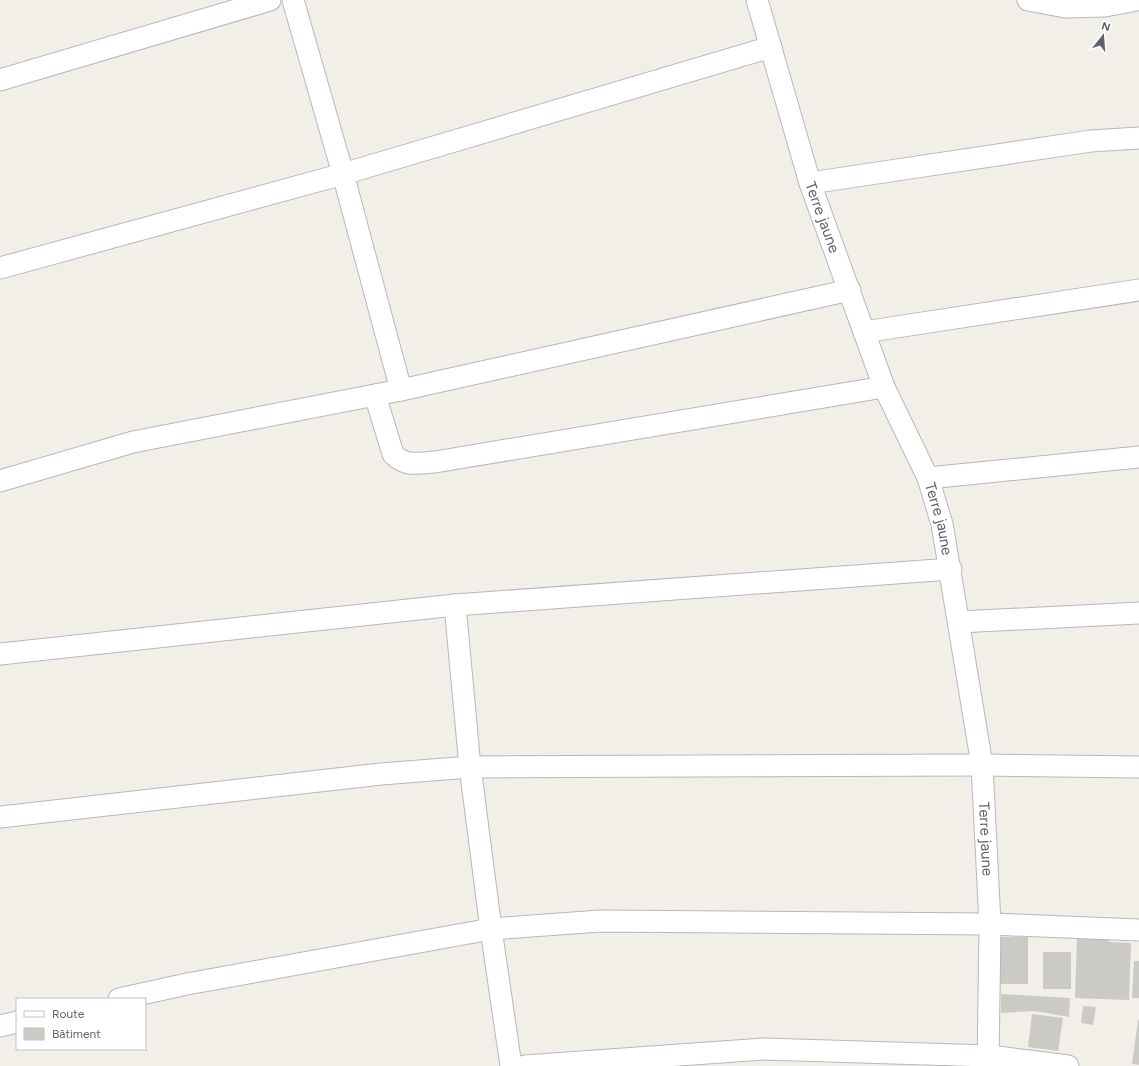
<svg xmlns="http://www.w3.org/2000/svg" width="1139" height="1066" viewBox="0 0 1139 1066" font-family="Figtree,sans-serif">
<rect width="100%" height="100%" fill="#f1efe8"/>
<!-- building -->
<path fill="#cccac5" d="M998,937H1028V984H998Z
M1077,938L1109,939V942L1131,943L1129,1000L1075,998Z
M1043,952H1071V989H1043Z
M1134,961H1139V998H1132Z
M1001,994L1070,998L1069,1017L1035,1011L1001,1013Z
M1083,1006L1096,1007L1093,1025L1081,1023Z
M1032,1014L1063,1018L1058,1051L1028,1047Z
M1138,1020H1139V1065L1132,1064Z"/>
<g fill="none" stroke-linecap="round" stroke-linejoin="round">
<!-- minor casing -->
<g stroke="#b5b8bc" stroke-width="23">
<g id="minor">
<path d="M293,0L343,174L401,390"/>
<path id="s1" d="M757,0L810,183L884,387L928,478L942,524L982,765L990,924L988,1066"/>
<path d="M1028,0L1065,7L1105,6L1137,0"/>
<path d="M0,80L270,0"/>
<path d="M810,183L1091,141L1139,138"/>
<path d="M0,268L343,174L771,47"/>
<path d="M864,332L1139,290"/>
<path d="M375,395L393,454C406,467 418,463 435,462L884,387"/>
<path d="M928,478L1139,457"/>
<path d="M0,481L133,442L401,390L850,290"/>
<path d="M455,605L470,767L491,929L511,1066"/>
<path d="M959,622L1139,613"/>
<path d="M0,654L455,605L951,569"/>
<path d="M0,817L381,774L470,767L982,765L1139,767"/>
<path d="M119,999L187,984L491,929L600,921L990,924L1139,930"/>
<path d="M0,1026L17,1022"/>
<path d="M525,1066L764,1049L989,1056L1068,1066"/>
</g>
</g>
<!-- minor -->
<use href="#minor" stroke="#fff" stroke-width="21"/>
</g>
<g text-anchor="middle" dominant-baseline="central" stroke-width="4" stroke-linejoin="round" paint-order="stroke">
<!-- street labels -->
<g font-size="15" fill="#5f6368" stroke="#fff">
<text stroke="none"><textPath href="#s1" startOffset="227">Terre jaune</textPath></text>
<text stroke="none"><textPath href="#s1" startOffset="551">Terre jaune</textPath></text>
<text stroke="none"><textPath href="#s1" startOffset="875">Terre jaune</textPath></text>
</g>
</g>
<!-- legend -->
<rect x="16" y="998" width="130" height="52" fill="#ffffff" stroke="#bfc1c3"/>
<rect x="24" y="1011" width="20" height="6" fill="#ffffff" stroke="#bfc1c3"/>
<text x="52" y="1018" font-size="12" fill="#5f6368">Route</text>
<rect x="24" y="1028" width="20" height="12" fill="#cccac5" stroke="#bfc1c3"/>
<text x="52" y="1038" font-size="12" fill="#5f6368">Bâtiment</text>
<!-- north arrow -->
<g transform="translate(1103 36) rotate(17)" stroke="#ffffff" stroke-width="3" paint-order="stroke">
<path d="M0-3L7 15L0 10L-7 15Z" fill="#5f6368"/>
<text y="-6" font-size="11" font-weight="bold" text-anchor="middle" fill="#5f6368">N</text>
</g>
</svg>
